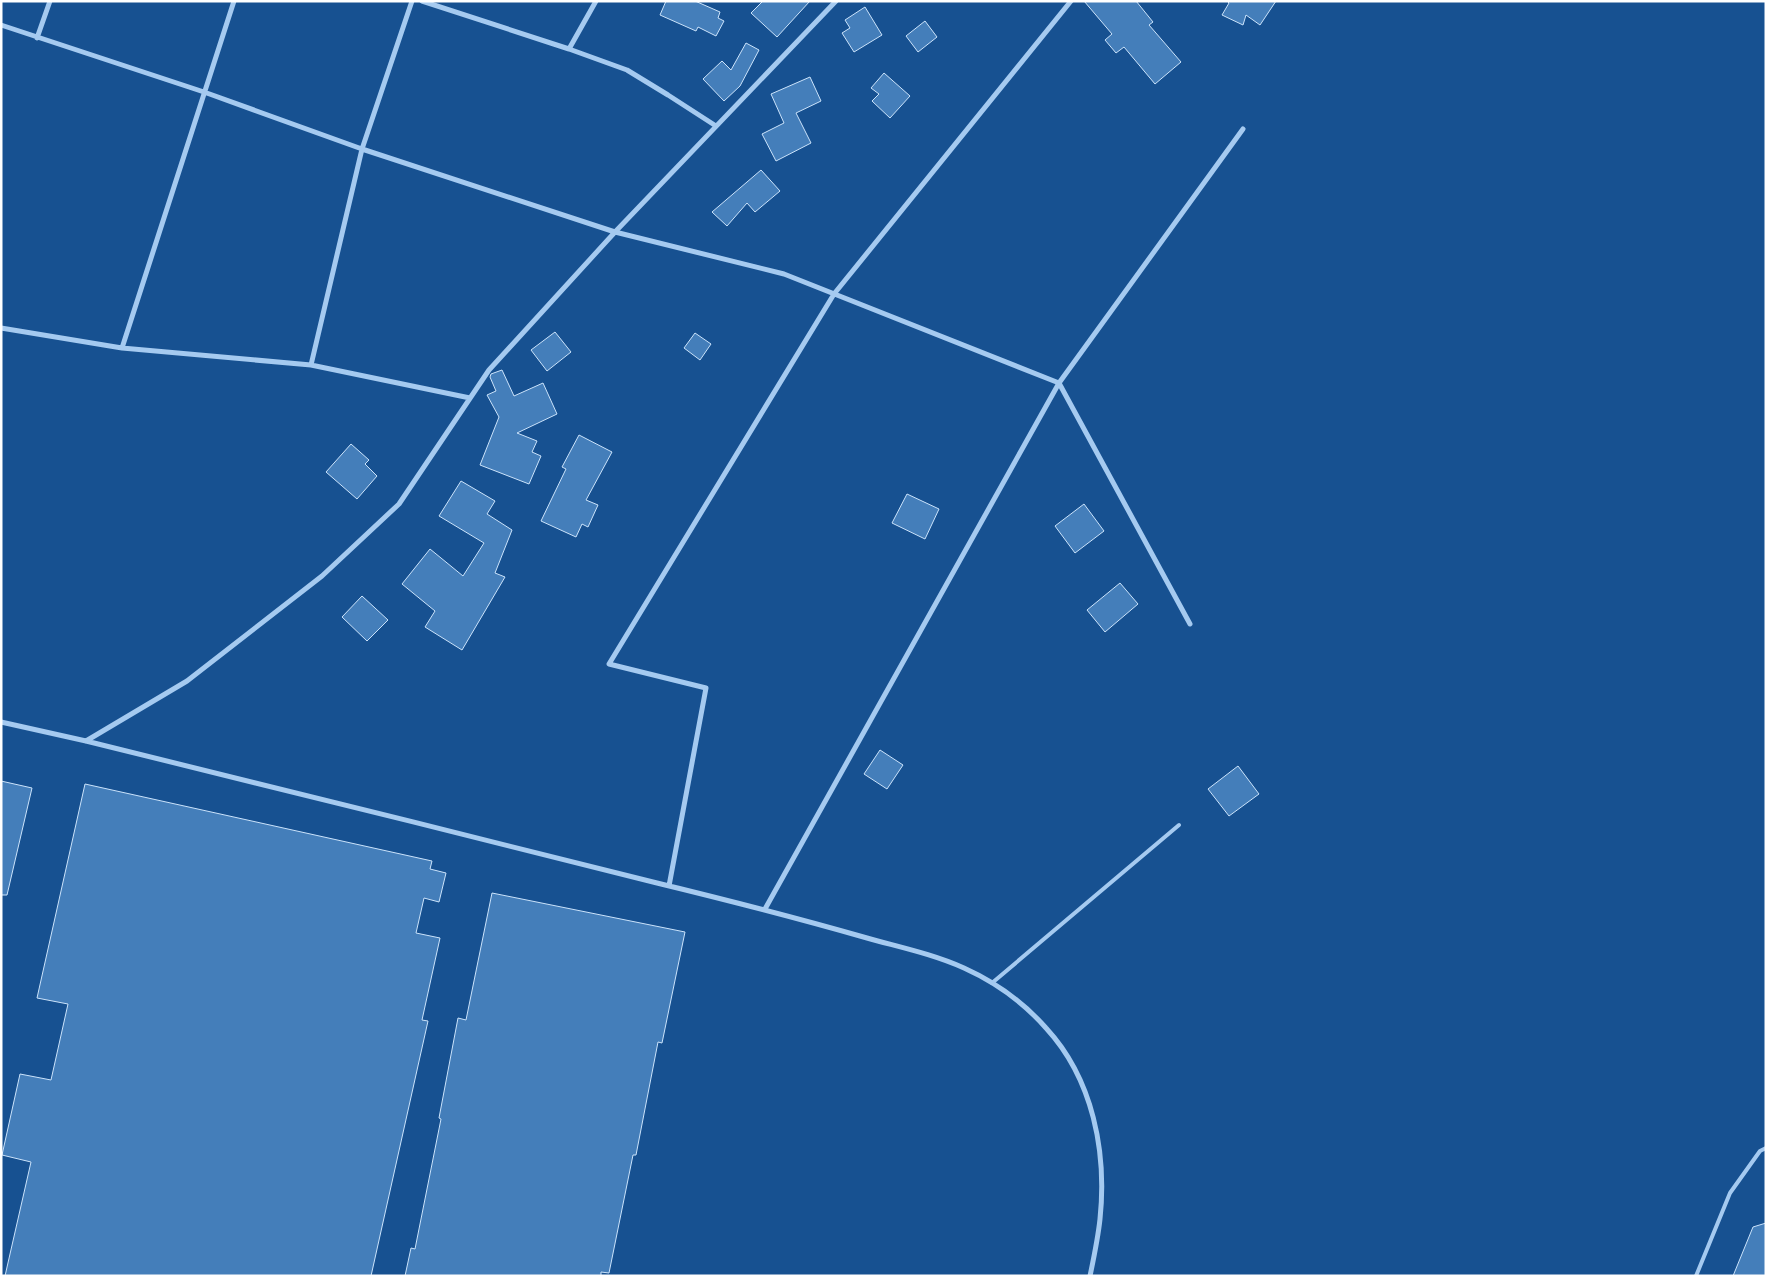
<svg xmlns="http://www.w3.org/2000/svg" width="1767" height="1277" viewBox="0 0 1767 1277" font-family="'PT Sans Narrow',sans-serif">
<rect width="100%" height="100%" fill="#175191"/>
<!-- building -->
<path fill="#447eba" stroke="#cbe3fb" d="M666,1H695L720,12L718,18L724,21L716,36L698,27L696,31L660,15Z
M763,1H810L777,37L751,13Z
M1084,1H1136L1153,22L1149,25L1181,62L1155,84L1124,47L1116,53L1105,40L1112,34Z
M1227,1H1276L1260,25L1246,15L1243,25L1222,15L1229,3Z
M865,7L882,35L854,52L842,33L850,28L845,20Z
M925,21L937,37L918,52L906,36Z
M746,43L759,50L740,86L724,101L703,79L722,61L731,70Z
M884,73L910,96L890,118L872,101L879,94L871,88Z
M810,77L821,101L796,113L811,143L776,161L762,134L784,123L771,94Z
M761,170L780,191L755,212L747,203L727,226L712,212Z
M555,332L571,352L547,371L531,350Z
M695,333L711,344L700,360L684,348Z
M502,370L514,396L543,383L557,414L517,433L537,441L532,452L541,456L529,484L480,465L499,417L487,395L496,391L490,377L491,374Z
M579,435L612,452L586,500L598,505L588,527L582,524L576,537L541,521L566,469L562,467Z
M351,444L369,460L365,464L377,476L357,499L326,472Z
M461,481L495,501L487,514L512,530L495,573L505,577L462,650L425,627L435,611L402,584L430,549L463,576L484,543L439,516Z
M907,494L939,509L925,539L892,523Z
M1084,504L1104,531L1075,553L1055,526Z
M1120,583L1138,604L1105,632L1087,610Z
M362,596L388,620L367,641L342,617Z
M880,750L903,765L887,789L864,774Z
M1238,766L1259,794L1229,816L1208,789Z
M1,781L32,788L7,895H1Z
M85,784L432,861L430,869L446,873L439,902L424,898L416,933L440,938L422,1020L428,1021L371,1276H5L31,1162L2,1155L20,1074L51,1080L68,1004L37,998Z
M492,893L685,932L662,1043L658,1042L636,1155H633L609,1273L601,1272V1276H405L411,1248L415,1249L441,1119L439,1118L458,1018L466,1020Z
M1766,1223V1276H1733L1753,1227Z"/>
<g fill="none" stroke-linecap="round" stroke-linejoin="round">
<!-- service -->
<path stroke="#a5caf0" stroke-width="4" d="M992,983L1179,825
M1696,1276L1730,1193L1760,1151L1766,1148"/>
<!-- minor -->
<path stroke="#a5caf0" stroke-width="5" d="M422,1L569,49
M596,1L569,49L627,70L668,95L716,126
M1,25L204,92L362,149L615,232L784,274L1059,383L1190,624
M37,38L50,1
M1,328L122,348L311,365L470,398
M122,348L234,1
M311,365L362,149L412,1
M1,722L86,741C276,788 467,835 657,883C727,900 797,918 867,938C899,947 933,954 964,968C995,982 1024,1003 1046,1028C1093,1079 1107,1152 1100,1219C1098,1238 1094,1257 1090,1276
M86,741L187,681L322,576L399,504L489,370L615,232L836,1
M669,886L706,688L609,664L834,294L1071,1
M765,909L1059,383L1243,129"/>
</g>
<!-- border -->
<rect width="1767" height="1277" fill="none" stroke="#ffffff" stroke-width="5"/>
</svg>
